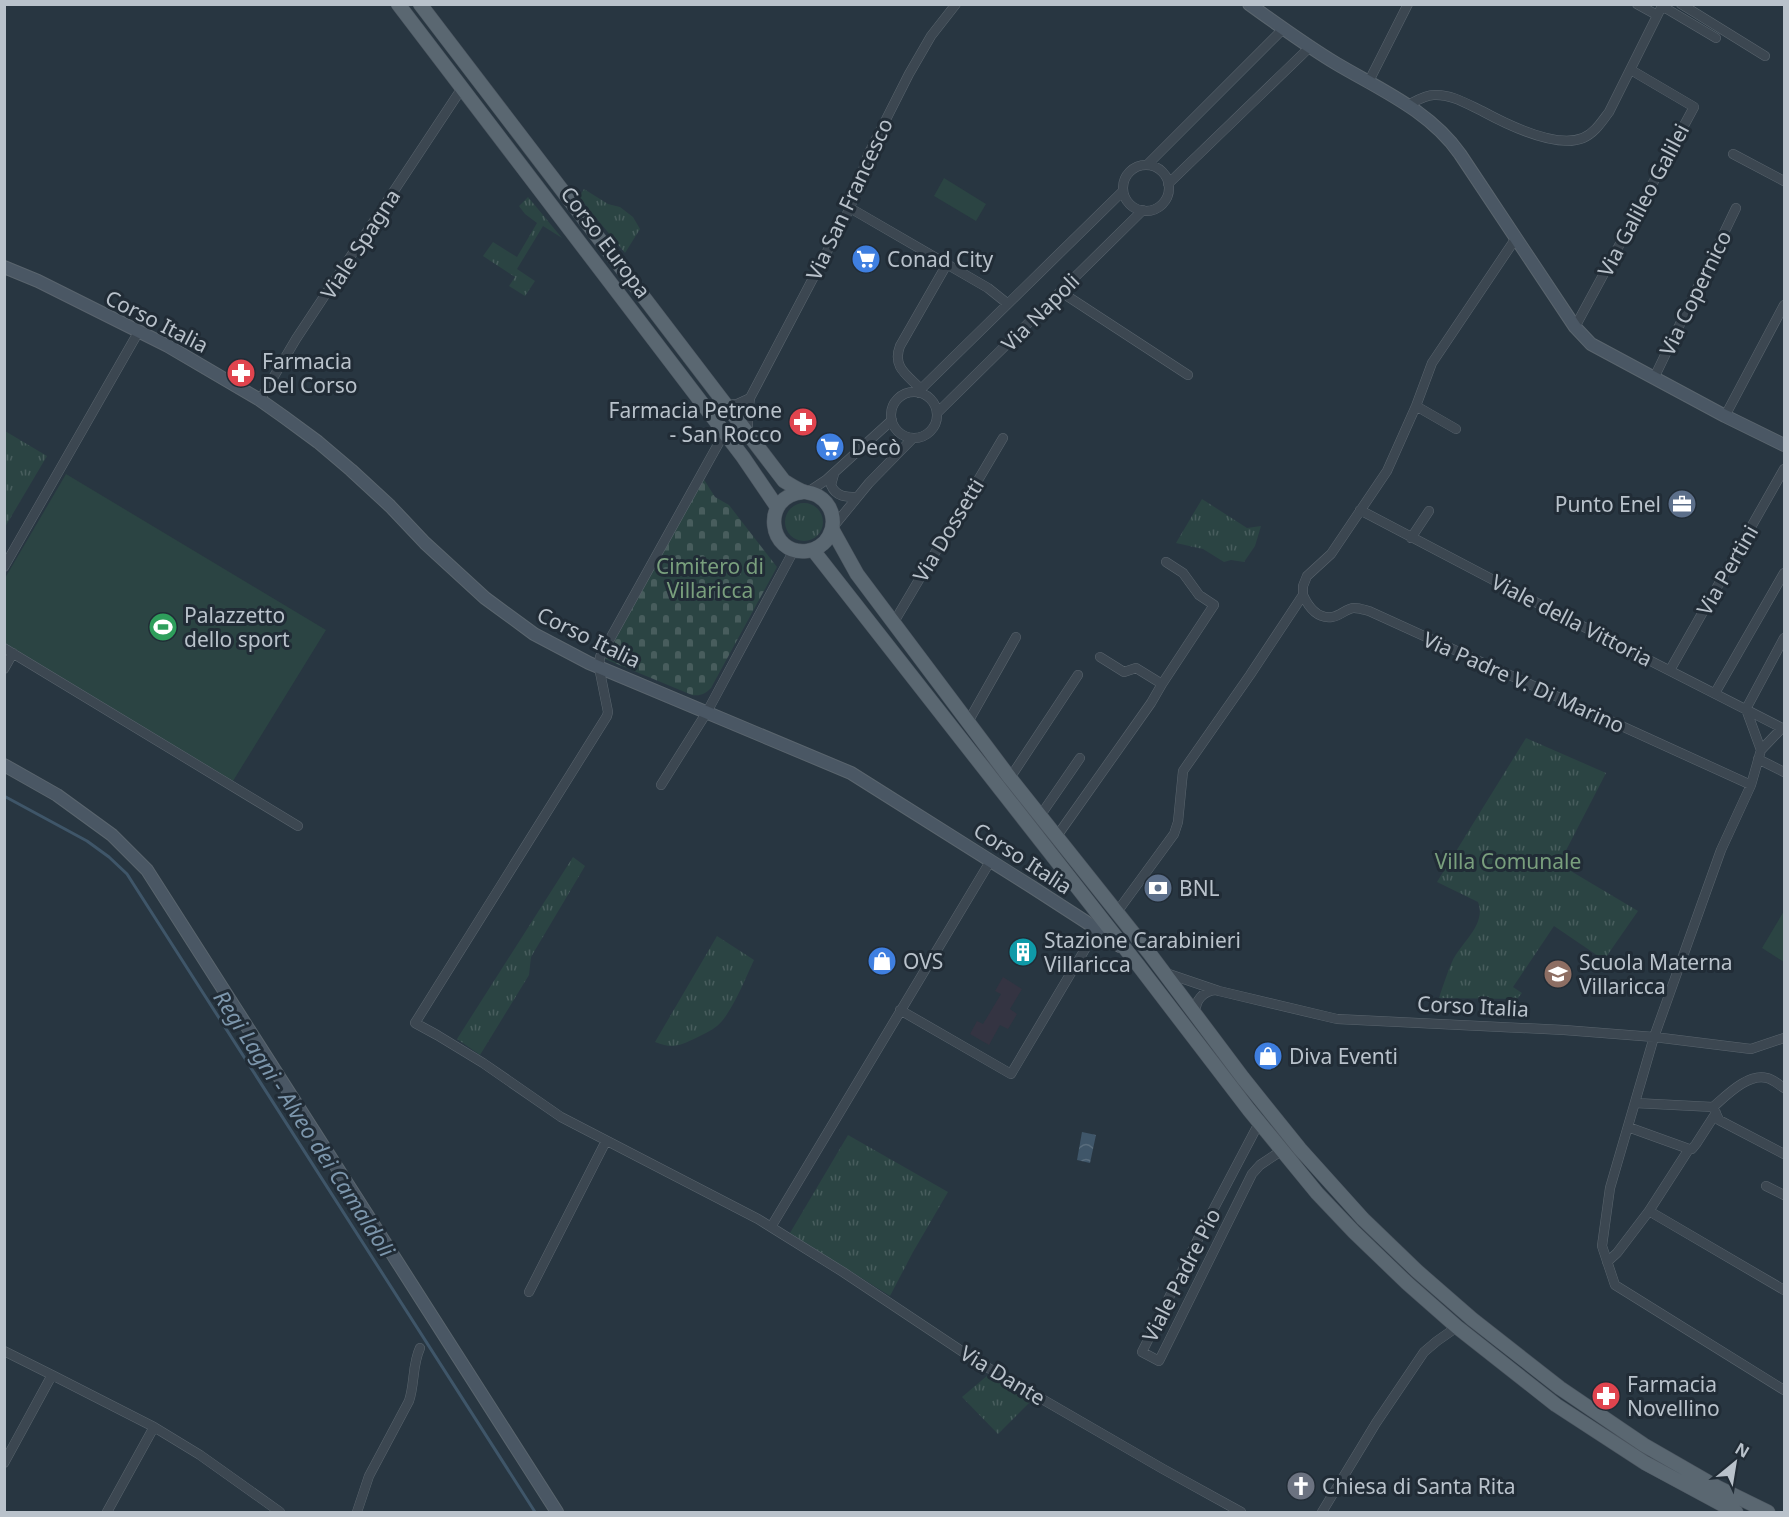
<svg xmlns="http://www.w3.org/2000/svg" width="1789" height="1517" viewBox="0 0 1789 1517" font-family="'Noto Sans',sans-serif">
<defs>
<pattern id="grass-tufts" width="24" height="20" patternUnits="userSpaceOnUse" patternTransform="scale(1.5)"><rect width="24" height="20" fill="#2b4443"/><path d="M3 7l-1-3M5 7V3M7 7l1-3M15 17l-1-3M17 17v-4M19 17l1-3" fill="none" stroke="#485d5d"/></pattern>
<pattern id="cemetery-stones" width="16" height="16" patternUnits="userSpaceOnUse" patternTransform="scale(1.5)"><rect width="16" height="16" fill="#2b4443"/><path d="M2 7V4a2 2 0 0 1 4 0v3zM10 15v-3a2 2 0 0 1 4 0v3z" fill="#485d5d"/></pattern>
<pattern id="water-waves" width="16" height="10" patternUnits="userSpaceOnUse" patternTransform="scale(1.5)"><rect width="16" height="10" fill="#3f5669"/><path d="M0 5q4-4 8 0t8 0" fill="none" stroke="#596d7d"/></pattern>
</defs>
<rect width="100%" height="100%" fill="#283641"/>
<!-- medical -->
<path fill="#343442" d="M1003,977L1022,989L1010,1009L1017,1014L1008,1029L1000,1025L989,1045L970,1034L977,1021L983,1024L1001,994L995,991Z"/>
<!-- grass -->
<path fill="url(#grass-tufts)" d="M584,189L608,204L620,207L633,217L640,229L625,253L579,197Z
M528,197L562,238L543,226L517,269L535,281L525,296L509,286L515,277L483,256L493,242L517,257L537,223L525,214L519,206Z
M5,431L47,456L5,527Z
M1202,499L1247,528L1261,526L1255,546L1244,562L1231,560L1224,562L1203,549L1176,543Z
M785 522a19 19 0 1 1 38 0a19 19 0 1 1-38 0Z
M1526,738L1606,773L1559,864L1638,911L1604,960L1554,926L1513,987L1522,993L1517,999L1439,998C1443,986 1447,973 1452,962C1460,943 1487,925 1478,902L1437,882Z
M573,857L585,866L531,957L529,975L480,1055L457,1039Z
M717,936L754,960C746,977 731,1015 717,1026C711,1031 703,1034 696,1038C679,1046 673,1049 655,1042Z
M848,1135L948,1192L913,1252L890,1296L790,1233Z
M988,1375L1032,1400L998,1434L962,1397Z"/>
<!-- cemetery -->
<path fill="url(#cemetery-stones)" d="M703,478L715,497L729,505L777,567L711,688C705,694 701,696 692,695L605,659Z"/>
<!-- pitch -->
<path fill="#2b4443" d="M944,178L986,204L976,221L934,196Z
M66,474L326,630L233,781L5,643V578Z
M1784,911V962L1762,948Z"/>
<!-- water -->
<path fill="url(#water-waves)" d="M1082,1132L1096,1135L1090,1163L1077,1160Z"/>
<g fill="none" stroke-linecap="round" stroke-linejoin="round">
<!-- stream -->
<path stroke="#3f5669" stroke-width="3" d="M4,796L87,841L109,857L127,874L535,1512"/>
<!-- street casing -->
<g stroke="#5a656e" stroke-width="10">
<path id="street" d="M1637,4L1657,15
M1681,4L1765,56
M1662,6L1716,38
M1368,83L1408,4
M1408,105C1416,101 1425,95 1434,95C1451,94 1467,104 1482,111C1506,124 1556,149 1583,138C1595,133 1602,121 1609,112L1663,4
M1733,154L1784,181
M1147,165L1283,29
M1123 188a23 23 0 1 1 46 0a23 23 0 1 1-46 0Z
M1168,184L1310,47
M850,208L988,288L1008,304
M1061,292L1188,375
M1575,327L1694,107L1631,70
M1654,378L1736,208
M921,389C907,375 892,367 900,346L947,264
M891 415a23 23 0 1 1 46 0a23 23 0 1 1-46 0Z
M919,393L921,389L1123,191
M260,400L296,339L462,88
M725,405L737,404L750,398
M1416,406L1456,429
M937,413L1143,210
M1725,416L1784,305
M748,433V413L750,398L850,208L868,155L909,74L931,36L956,4
M726,435L721,439L600,657L599,667L608,712L607,716L415,1023L437,1035L483,1063L561,1117L758,1219L843,1272L978,1362L1163,1469L1241,1512
M834,474L831,485C836,497 846,497 857,497
M808,492L826,480L892,420
M1360,510L1539,604L1784,729
M833,527L869,483L913,438
M1411,538L1429,511
M4,567L139,331
M1303,595C1308,606 1317,619 1332,617C1340,616 1347,608 1354,608C1359,608 1365,610 1369,611L1751,785
M894,622L1003,438
M1784,638L1746,709L1761,750L1751,785L1721,850L1654,1037L1610,1188L1602,1246L1615,1285L1784,1390
M4,648L298,826
M4,669L13,653
M1670,670L1784,469
M1162,684L1214,605L1199,595L1183,573L1166,562
M1715,693L1784,573
M968,722L1016,637
M1761,750L1782,728
M1758,759L1784,772
M1010,778L1078,675
M661,785L707,712L794,550
M1040,816L1080,758
M1057,836L1151,703L1162,684L1136,668L1124,672L1100,657
M1117,912L1174,834L1178,822L1183,771L1250,675L1303,595V586L1307,576L1331,554L1387,471L1416,406L1432,363L1516,238
M1163,972L1219,991L1337,1019L1564,1030L1654,1037L1751,1049L1784,1038
M900,1010L1011,1074L1097,929
M1196,1014C1194,1001 1203,991 1216,990
M1635,1103L1713,1107L1719,1120L1784,1154
M1713,1107C1727,1095 1748,1073 1767,1078C1773,1079 1779,1085 1784,1088
M1259,1123L1201,1233L1142,1352L1159,1361L1252,1174L1260,1165L1281,1151
M1628,1127L1689,1149H1692L1696,1144L1716,1113
M1766,1186L1784,1195
M1649,1211L1689,1149
M771,1227L991,860
M1607,1262L1617,1253L1649,1211L1784,1290
M529,1292L606,1141
M4,1351L52,1375
M154,1427L200,1455L280,1512
M4,1463L52,1375L154,1427L107,1512
M357,1512L369,1476L409,1401C415,1383 412,1365 420,1348
M1322,1512L1376,1423L1424,1352L1437,1341L1457,1327"/>
</g>
<!-- secondary casing -->
<g stroke="#5a656e" stroke-width="14">
<path id="secondary" d="M1249,4C1278,25 1307,46 1337,64C1381,90 1430,111 1460,154L1575,327L1591,344L1725,416L1784,445
M4,267L38,281L168,346L260,400L284,417L318,442L351,470L390,506L425,543L485,598L534,634L589,663L851,773L1032,887L1097,929L1120,946
M4,765L57,795L112,835L147,870L557,1512"/>
</g>
<!-- primary casing -->
<g stroke="#49535d" stroke-width="15">
<path id="primary" d="M398,4L743,457L777,507
M420,4L784,481C791,485 798,490 805,492C810,493 814,493 818,496C832,504 837,522 829,536C825,544 816,550 807,551C768,556 760,496 803,492
M832,529L857,574L1010,778L1150,954L1243,1078L1300,1149L1363,1219L1417,1271L1472,1319L1560,1388L1644,1445L1717,1487L1768,1512
M813,550L1138,965L1249,1110L1317,1193L1354,1232L1407,1283L1457,1327L1556,1405L1645,1463L1736,1512"/>
</g>
<!-- street -->
<use href="#street" stroke="#3c4751" stroke-width="9"/>
<!-- secondary -->
<use href="#secondary" stroke="#4a5764" stroke-width="12"/>
<!-- primary -->
<use href="#primary" stroke="#5a6771" stroke-width="14"/>
</g>
<!-- icons -->
<defs>
<g id="supermarket-disc" transform="scale(1.5)"><circle r="9.5" fill="#3f7fe0" stroke="#212c36"/><path d="M-6-5.5h2.5l.6 2H6L4.5 2H-2.5L-4.4-4H-6ZM-1.5 3.2a1.3 1.3 0 1 0 .1 0ZM3 3.2a1.3 1.3 0 1 0 .1 0Z" fill="#fff"/></g>
<g id="pharmacy-disc" transform="scale(1.5)"><circle r="9.5" fill="#e0444e" stroke="#212c36"/><path d="M-2-6h4v4h4v4h-4v4h-4v-4h-4v-4h4Z" fill="#fff"/></g>
<g id="office-disc" transform="scale(1.5)"><circle r="9.5" fill="#5c6f8a" stroke="#212c36"/><path d="M-6-3h4V-5.5h4V-3h4V5H-6ZM-1-4.5V-3h2v-1.5ZM-6 0V1H6V0Z" fill="#fff"/></g>
<g id="stadium-disc" transform="scale(1.5)"><circle r="9.5" fill="#2e9e5b" stroke="#212c36"/><path d="M0-5a6.5 5 0 1 0 0 10a6.5 5 0 1 0 0-10ZM-3.5-1.8h7v3.6h-7Z" fill="#fff"/></g>
<g id="bank-disc" transform="scale(1.5)"><circle r="9.5" fill="#5c6f8a" stroke="#212c36"/><path d="M-6-4H6V4H-6ZM0-2.3a2.3 2.3 0 1 0 0 4.6a2.3 2.3 0 1 0 0-4.6Z" fill="#fff"/></g>
<g id="building-disc" transform="scale(1.5)"><circle r="9.5" fill="#0f9aa8" stroke="#212c36"/><path d="M-4-6H4V6H1V3H-1V6H-4ZM-2.5-4.3h1.7v1.8h-1.7ZM.8-4.3h1.7v1.8H.8ZM-2.5-1h1.7V.8h-1.7ZM.8-1h1.7V.8H.8Z" fill="#fff"/></g>
<g id="shop-disc" transform="scale(1.5)"><circle r="9.5" fill="#3f7fe0" stroke="#212c36"/><path d="M-5-2.5h2.3a2.7 3.5 0 0 1 5.4 0H5L5.5 6h-11ZM-1.5-2.5h3a1.5 2.3 0 0 0-3 0Z" fill="#fff"/></g>
<g id="school-disc" transform="scale(1.5)"><circle r="9.5" fill="#8d6e63" stroke="#212c36"/><path d="M0-5L7-2L0 1L-7-2ZM-4 1L0 2.5L4 1V4Q0 6-4 4Z" fill="#fff"/></g>
<g id="church-disc" transform="scale(1.5)"><circle r="9.5" fill="#6b7280" stroke="#212c36"/><path d="M-1.2-6h2.4v3.5h3.3v2.4h-3.3V6h-2.4V-.1h-3.3v-2.4h3.3Z" fill="#fff"/></g>
</defs>
<g fill-rule="evenodd">
<use href="#supermarket-disc" x="866" y="259"/>
<use href="#pharmacy-disc" x="241" y="373"/>
<use href="#pharmacy-disc" x="803" y="422"/>
<use href="#supermarket-disc" x="830" y="447"/>
<use href="#office-disc" x="1682" y="504"/>
<use href="#stadium-disc" x="163" y="627"/>
<use href="#bank-disc" x="1158" y="888"/>
<use href="#building-disc" x="1023" y="952"/>
<use href="#shop-disc" x="882" y="961"/>
<use href="#school-disc" x="1558" y="974"/>
<use href="#shop-disc" x="1268" y="1056"/>
<use href="#pharmacy-disc" x="1606" y="1396"/>
<use href="#church-disc" x="1301" y="1486"/>
</g>
<g text-anchor="middle" dominant-baseline="central" stroke-width="6" stroke-linejoin="round" paint-order="stroke">
<!-- street labels -->
<g font-size="21" fill="#b9c2cb" stroke="#212c36">
<text transform="translate(849 199) rotate(-65)">Via San Francesco</text>
<text transform="translate(1643 200) rotate(-62)">Via Galileo Galilei</text>
<text transform="translate(606 242) rotate(53)">Corso Europa</text>
<text transform="translate(360 244) rotate(-57)">Viale Spagna</text>
<text transform="translate(1695 293) rotate(-64)">Via Copernico</text>
<text transform="translate(1040 312) rotate(-45)">Via Napoli</text>
<text transform="translate(157 321) rotate(27)">Corso Italia</text>
<text transform="translate(948 530) rotate(-59)">Via Dossetti</text>
<text transform="translate(1727 570) rotate(-60)">Via Pertini</text>
<text transform="translate(1572 620) rotate(27)">Viale della Vittoria</text>
<text transform="translate(589 637) rotate(26)">Corso Italia</text>
<text transform="translate(1524 682) rotate(24)">Via Padre V. Di Marino</text>
<text transform="translate(1023 858) rotate(33)">Corso Italia</text>
<text transform="translate(1473 1006) rotate(3)">Corso Italia</text>
<text transform="translate(1181 1275) rotate(-63)">Viale Padre Pio</text>
<text transform="translate(1003 1375) rotate(31)">Via Dante</text>
</g>
<!-- poi labels -->
<g font-size="21" fill="#b9c2cb" stroke="#212c36" text-anchor="start">
<text x="887" y="259">Conad City</text>
<text x="262" y="361">Farmacia<tspan x="262" dy="24">Del Corso</tspan></text>
<text x="782" y="410" text-anchor="end">Farmacia Petrone<tspan x="782" dy="24">- San Rocco</tspan></text>
<text x="851" y="447">Decò</text>
<text x="1661" y="504" text-anchor="end">Punto Enel</text>
<text x="184" y="615">Palazzetto<tspan x="184" dy="24">dello sport</tspan></text>
<text x="1179" y="888">BNL</text>
<text x="1044" y="940">Stazione Carabinieri<tspan x="1044" dy="24">Villaricca</tspan></text>
<text x="903" y="961">OVS</text>
<text x="1579" y="962">Scuola Materna<tspan x="1579" dy="24">Villaricca</tspan></text>
<text x="1289" y="1056">Diva Eventi</text>
<text x="1627" y="1384">Farmacia<tspan x="1627" dy="24">Novellino</tspan></text>
<text x="1322" y="1486">Chiesa di Santa Rita</text>
</g>
<!-- park labels -->
<g font-size="21" fill="#799f7d" stroke="#212c36">
<text x="710" y="566">Cimitero di<tspan x="710" dy="24">Villaricca</tspan></text>
<text x="1508" y="861">Villa Comunale</text>
</g>
<!-- water labels -->
<g font-size="22" font-style="italic" fill="#7c96ac" stroke="#212c36">
<text transform="translate(305 1123) rotate(57)">Regi Lagni - Alveo dei Camaldoli</text>
</g>
</g>
<!-- border -->
<rect width="1789" height="1517" fill="none" stroke="#b9c2cb" stroke-width="12"/>
<!-- north arrow -->
<g transform="translate(1735 1463) rotate(30)" stroke="#212c36" stroke-width="4.5" paint-order="stroke">
<path d="M0-4.5L10 22L0 15L-10 22Z" fill="#b9c2cb"/>
<text y="-9" font-size="16" font-weight="bold" text-anchor="middle" fill="#b9c2cb">N</text>
</g>
</svg>
